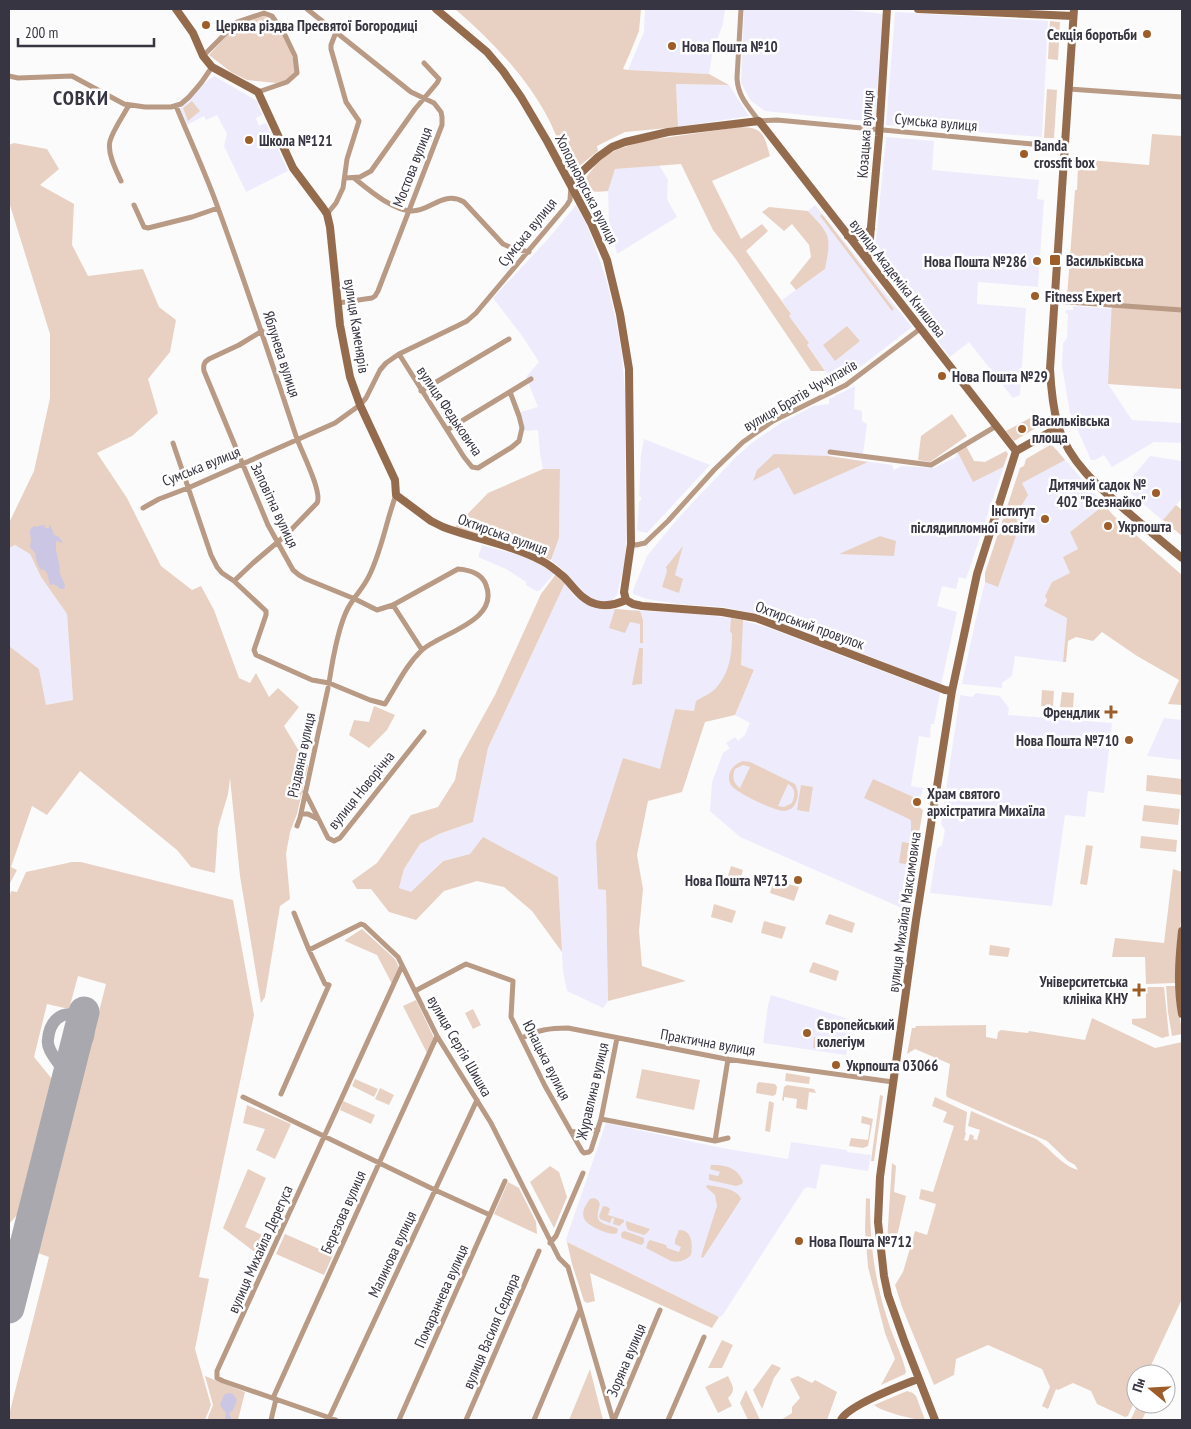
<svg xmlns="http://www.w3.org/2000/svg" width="1191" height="1429" viewBox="0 0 1191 1429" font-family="'PT Sans Narrow',sans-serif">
<rect width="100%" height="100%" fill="#fbfbfb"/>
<!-- built -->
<path fill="#eeecfc" d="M645,9H725L723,24L713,50L709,74L628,70L644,32Z
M744,9H840L883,14L875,122L765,111L751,101L741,83Z
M895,12L1048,21L1042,137L886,125Z
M214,76L259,102L258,105L262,115L256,118L259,126L266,123L288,171L246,192L224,146L227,134L217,115L206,120L204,116L187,125L180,109L208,80Z
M676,84L729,85L749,116L678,127Z
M886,137L934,141L932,170L1039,180L1037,199L1044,200L1038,287L978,282L977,304L1026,308L1020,395L1013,398L969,342L950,357L874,260Z
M659,165L668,180L667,199L677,217L617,254L609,223L608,191L614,169Z
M576,205L586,223L596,249L607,282L616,321L622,356L625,393L626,544L625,561L617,595L612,601L606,602L595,600L586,595L563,570L551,560L559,538L560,469H543L540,454L538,430L522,431L521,412L538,407L526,377L539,362L523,337L493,298L548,239Z
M815,205L912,327L850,375L845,369L831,379L807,345L809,343L789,316L791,314L782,300L825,269L826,233L808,211Z
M1073,306L1182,314V389L1108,384L1132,420L1182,423V443L1154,442L1112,467L1104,455L1095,460H1091L1070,413L1062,366L1063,343L1067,338L1068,314L1065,313L1066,310H1073Z
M855,386L854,409L862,411V421L867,424L863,454L829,451V456L892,465L894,470L902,466L934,468L956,457L957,451L966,446L974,461L985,462L1006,451L1008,454L966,579L959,577L956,589L942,586L937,606L957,612L941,685L879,660L757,614L723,607L678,604L647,599L633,594V590L647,556L679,517L736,457L753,442L781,423L813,406L829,404V399Z
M644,439L710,465L647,533L638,531L637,529L639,501L641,500V497L639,496L641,455Z
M1056,449L1104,505L1070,532L1078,549L1071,573L1052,582L1044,606L1067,618L1063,662L1015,656L1012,676L1002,683V688L962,684L974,627L985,582V573L1020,468Z
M1150,456L1182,461V498L1163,521L1124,487Z
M15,545L30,554L41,577L67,614L73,700L46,706L39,669L9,646V548Z
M482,545L526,557L555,573L539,591H536L526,585V582L506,569L478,557Z
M565,583L573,595L582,602L604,610L615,609L698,614L737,619L766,627L940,693L934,724H931L930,738L919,736L911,786L923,788L920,800L914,838L917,839L915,855H913L906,907L904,909L740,837L710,811L712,782L723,753L730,748L726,743L735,737L738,741L745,735L750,723L735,715L754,671L741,665L694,711L675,709L660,770L623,758L606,890L608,1001L603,1008L567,991L563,971L558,877L483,838L470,854L442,861L411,893L399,888L404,869L420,844L439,834L473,822L488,748Z
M976,693L1000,696L1009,708L1008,715L1112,723L1104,793L1088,791L1085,817L1065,815L1052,906L930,893L937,849L942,845L945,830L941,824L960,695L972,697Z
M1164,718L1182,720V760L1147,756Z
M771,995L849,1019L851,1024L846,1055L763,1043L768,1005Z
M606,1123L722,1148L788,1159L791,1142L847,1150V1152L871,1155L868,1171L821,1164L816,1189L807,1187L804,1189L722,1316L719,1317L567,1242L566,1239Z"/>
<!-- green -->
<path fill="#e8d1c2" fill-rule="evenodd" d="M455,9H641L639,31L630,53L623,69L628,70L709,74L729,85L676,84L678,127L625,132L597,146L598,151L578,167H574C565,161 555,131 549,120C527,77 491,40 455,9Z
M264,14L271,16C284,35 292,49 296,72L286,81L276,83L247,80L231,72L209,55L238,23Z
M1050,21L1060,22L1058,60L1048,59Z
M1047,89L1057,90L1054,138H1044Z
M192,101L200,111L188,121L183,108Z
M739,127C763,127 764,134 770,156L712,181L741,239L762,224L768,231L746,251L791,314L789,316L809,343L807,345L825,371H811L735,258L713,230L681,164L615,169L608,191C596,192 585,194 585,179L600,159L616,150L643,141Z
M1152,134L1182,136V389L1108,384L1112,300L1067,297L1075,190H1077L1078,166L1076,165V159L1149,165Z
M14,143L47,149L59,169L40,185L74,204L72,245L88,276L143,269L159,307L176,320L170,352L148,379L158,413L132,436L97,453L127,498L161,566L192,590L201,586L214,610L239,678L250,683L256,673L269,697L278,688L299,707L284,726L308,766L297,814L290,832L286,854L290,899L280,906L265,997L261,1003L240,876L230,778L228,794L218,828L215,873L191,867L177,850L80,771L47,815L32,806L11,867L17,870L9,885V646L39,669L46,705L73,700L67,614L41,577L30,554L15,545L9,548V523L34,471L50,398V334L9,202V145Z
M769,207L808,211C814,218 822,225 826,233C831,243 827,258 825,269L796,290L790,283L811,257L809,245L792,224L784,231L762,212Z
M822,214L894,309L892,311L820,216Z
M847,326L860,341L835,361L823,345Z
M952,414L967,436L930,462L918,460L921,436Z
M1032,417L1042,423L1041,425L1014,441L1006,431Z
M1050,445L1053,446L1065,460L1022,483L1028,495L1016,514L1018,530L998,587L985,582V573L1020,468L1024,466L1026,459Z
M966,446L974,461L985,462L1006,451L1008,454L1003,467L973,482L957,451Z
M774,454L828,456L868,462L794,495L779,467L753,481L757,470Z
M543,469H560L559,538L551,560L512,545L454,528L488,493Z
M1104,505L1114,516L1182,575V705L1168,704L1179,680L1137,656L1102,632L1093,641L1076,637L1068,641L1066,662H1063L1067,618L1044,606L1047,600L1045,596L1052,582L1070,573L1063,557L1078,549L1070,532Z
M1176,505L1182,510V536L1163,520Z
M880,536L896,541L894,556L839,554Z
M683,546L675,575L683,579L679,593L662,587L667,571L666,567Z
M556,574L565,583L488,748L473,822L439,834L420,844L404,869L399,888L411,892L443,861L470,854L483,837L558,877L562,952L532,911L504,887L477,881L444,891L416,920L389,912L371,889H357L352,881L377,863L411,815L438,807L455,780L459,760L495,695L541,594Z
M615,609L640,611L643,620V643H640V624L630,622L625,633L609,628Z
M731,618L743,620L741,665L754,670L735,715L705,722L682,792L648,801L637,855L643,889L639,931L642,966L686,981L608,1001L606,890L598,889L596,843L623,758L660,769L675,709L694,711L696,701C702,697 712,693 716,688C730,672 732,654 732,634L730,631Z
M639,648H643L642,684L632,685Z
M1042,690L1054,691L1053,707L1041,706Z
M1062,692L1074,693L1073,708L1060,707Z
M374,706L395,715L387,730L369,748L349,735L354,720L369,722Z
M743,761L750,762L795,784C798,790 799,796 796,802C794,808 790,810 784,811C775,811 736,793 731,785C725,774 733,764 743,761ZM743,765L750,767L740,788C733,783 732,777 735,769ZM788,784C796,789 795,795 792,803L784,807L778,806Z
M1147,775L1182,779V795L1146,791Z
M873,779L920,800L919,807L923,810L919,833H911V821L909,819L864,798Z
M801,785L813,787L809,812L797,810Z
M1144,805L1180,809L1178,825L1142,821Z
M1141,836L1177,840L1176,852L1140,848Z
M902,842L909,843L907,854L913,856L911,865L899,863Z
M1086,845L1093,846L1087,885L1080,884Z
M72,862H81L233,900L254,1015L199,1277L209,1279L195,1349L211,1405L205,1420H9V1415L49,1257L38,1253L106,984L78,976L69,1009L47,1004L34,1057L52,1079L17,1215L9,1224V899L11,891L17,892L26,872Z
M731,866L743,870L739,883L727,879Z
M1173,869L1182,872V909L1176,983L1146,984L1145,957H1112L1115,938L1164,943Z
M774,880L799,887L794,901L770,893Z
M714,904L736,911L732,923L711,917Z
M829,914L855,923L852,933L825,924Z
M764,921L786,927L782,939L761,933Z
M362,929L395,959L399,967L392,984L377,955L345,941V940Z
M990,945L1010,948L1008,957L989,955Z
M813,962L839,971L836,981L809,972Z
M1166,986H1176L1182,1034L1172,1036L1168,1012Z
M1146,987H1164L1169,1036L1162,1038L1132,1024V1019L1146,1018Z
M416,1000L435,1040L428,1055L403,1006Z
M473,1009L481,1025L473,1029L465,1013Z
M1092,1018L1155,1048L1182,1042V1299L1147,1374H1136V1398L1128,1416L1125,1417L1097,1404L1091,1391L1073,1383L1058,1390L1056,1389L1048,1409L1042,1406L1050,1387L1042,1369L988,1345L956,1359L954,1375L934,1385L902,1307L895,1285L903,1272L915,1231L927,1235L936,1204L919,1199L921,1189L933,1192L954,1126L943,1122L947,1112L932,1106L935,1097L967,1112L965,1132L966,1133L964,1140L968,1141L970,1134L974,1136L973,1139L977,1140L980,1130L968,1126L971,1111L1036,1139C1051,1149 1061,1165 1078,1170L1075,1165L1068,1161L1047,1141L947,1097L946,1094L950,1064L915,1049L907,1054L912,1028H915L916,1026L986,1025V1037L997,1039L998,1032L1001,1030L1028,1033L1029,1031L1085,1040Z
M814,1037L830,1040L828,1050L813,1048Z
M642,1069L700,1080L694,1110L636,1098Z
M786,1073L810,1077L809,1084L785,1081Z
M355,1079L378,1089L374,1097L352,1086Z
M759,1082L775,1084L777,1087L776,1094L773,1096L756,1093L757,1084Z
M787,1085L814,1089L816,1093L809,1092L807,1110L796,1108L797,1099L784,1097V1101L782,1100L784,1087Z
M380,1088L394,1095L389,1105L375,1099Z
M880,1095L883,1096L874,1161H871Z
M343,1101L375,1115L371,1124L340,1110Z
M769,1101L774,1103L770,1132L765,1131Z
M247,1105L291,1124L275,1159L256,1150L265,1129L243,1123Z
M862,1116L873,1119L868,1146L863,1148L849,1146L851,1138L868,1140L870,1125L861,1123Z
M892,1163L896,1166L894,1192L906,1196L896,1241L887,1242Z
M711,1165C726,1165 736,1167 743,1181L742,1184L736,1186L709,1180V1174L718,1176L720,1172L710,1169Z
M550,1166L559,1172L567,1197L554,1228L530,1182Z
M248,1169L266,1178L245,1227L271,1239L264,1259L223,1228Z
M508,1182L519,1188L536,1222L537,1234L494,1214Z
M707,1185C718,1187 737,1188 741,1199L703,1258L701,1257L702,1253L717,1206L715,1195L706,1187Z
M594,1198L598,1200L600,1204C594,1224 599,1222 617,1228L618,1230L617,1233C612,1235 608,1233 602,1231C585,1224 576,1217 590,1199Z
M866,1198L870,1199C870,1242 874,1279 888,1321C893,1338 902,1354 906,1372L905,1374L881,1385L895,1359L885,1333L868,1267L865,1230Z
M603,1206L608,1207L610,1209L608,1215L624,1220V1222L619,1226L613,1224L614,1218H612L610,1223L600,1219L599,1216Z
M626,1221L650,1229L647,1233L644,1235L628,1230L626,1225Z
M679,1230C692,1229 693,1245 691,1255C685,1261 679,1263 671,1261L646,1248L648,1242L650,1240L666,1245L667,1248L679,1252L681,1247L675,1244V1240Z
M625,1231L644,1238V1243L641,1245L622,1238L621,1235L622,1232Z
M285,1234L333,1255L324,1275L276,1254Z
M567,1242L719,1317L712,1328L590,1273L595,1301L587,1303L584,1301L572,1264Z
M722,1340L733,1345L722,1368H708Z
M772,1364L781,1368L774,1378L762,1409L753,1390Z
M590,1369L603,1420H569Z
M205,1376L245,1392L238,1420H207L213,1405Z
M728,1376C732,1386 737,1389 728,1398L732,1406L718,1413L705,1387Z
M798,1376L812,1383L815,1380L837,1392L827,1420H781L792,1413V1407L800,1398L790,1379Z
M746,1390L760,1420H748L740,1403Z
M907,1391L913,1393L916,1396L925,1420C915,1420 882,1412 874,1405Z
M1138,1404L1148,1407L1142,1420H1133L1131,1419Z"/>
<!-- water -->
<path fill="#cbc6e4" d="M46,525L44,528H49V525L51,526L54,535L59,537L63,543L56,541V550L60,568C58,575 65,580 65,588C60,591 58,586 54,584L50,585L47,573L43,569L41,570L37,563L35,553L30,547C30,547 31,541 31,541C31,534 27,530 34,526L37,527L38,526Z
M228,1393L233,1394L237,1400L233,1410L229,1413L231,1417L230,1420L225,1419L226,1412L224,1411L220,1405L224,1395Z"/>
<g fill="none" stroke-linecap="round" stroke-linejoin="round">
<!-- taxiway -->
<path stroke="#a8a8ae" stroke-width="12" d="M64,1090C64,1082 64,1074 61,1067C56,1059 46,1049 48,1039C52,1001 93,1012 88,1037C86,1046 75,1054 71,1063
M9,1247C23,1241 28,1231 32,1217
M9,1262L14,1273V1288"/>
<!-- runway -->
<path stroke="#a8a8ae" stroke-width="31" d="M9,1308L84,1012"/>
<!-- street -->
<path stroke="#b89a85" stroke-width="5" d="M307,9L411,92L434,103L441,112L442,117V125L378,291L375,296L372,298L338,303
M741,9L737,78C738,97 748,106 759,121L777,120L1064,147
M203,56L237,22L264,13L272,16L285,35L295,56L297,73L287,82L258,92
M9,76L18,78L72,76L124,104L145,107H171L181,104L189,97L201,83L212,67
M1069,89L1182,97
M176,106C190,140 206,174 218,208C246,284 271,360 296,436C300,449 323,492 317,503L286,535L253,563L234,581
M345,178L360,177L371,171L415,109L437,83L439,79L424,63
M354,178C369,190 392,210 412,211C431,211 443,190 464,202L503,244L512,248L529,252
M121,181C116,170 107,153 110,141C113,130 123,116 129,105
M134,205L144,227L148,228L192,217L218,208
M327,214L336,203L343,188L347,159L359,121L346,102L331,49V45L336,32
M1054,301L1182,310
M399,354L464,457L472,467L478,468L512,447L519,441L522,428L519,416L510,392
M421,391L509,339
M447,430L531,379
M173,443L211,555L217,567L222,573L234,581L266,611V615L255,647L254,650L256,655L312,680L329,683L370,700L385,704C397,685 406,665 422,650C441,633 500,621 486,585C482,573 470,570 458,569L393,605L377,610L355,599L306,579L299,575L293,570L268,525L204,371C203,365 204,362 209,359L239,345L262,331
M830,452L931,465L993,428L997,427
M143,508L159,499L188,488L335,423L360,405L366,398L380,370L386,363L399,354L457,326L467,321L476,313L567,205L570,200L571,186
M631,544L636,545L645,543L668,521L714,470L743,442L773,421L846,385L920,329
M393,605L422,650
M329,683C332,663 339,625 348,608C354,597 364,587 369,576C382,550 386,521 396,495
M305,792L328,838L334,841L340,838L424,732
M301,814H308L318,819
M297,826L300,818L328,688
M309,950L361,924L364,925L398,957L437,1036L491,1123L559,1258L568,1267L613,1420
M415,991L466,964L513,981L511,1017L545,1086L582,1151L584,1153L589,1152L591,1150L601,1119L617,1038
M522,1038C538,1030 549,1028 568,1028L726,1059L893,1082
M281,1094L329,985L325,984L309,950L294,913
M243,1097L435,1190L490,1215
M601,1119L715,1141L728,1138
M571,1132L598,1130
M715,1141L728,1059
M550,1243L556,1236L583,1173
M273,1398L381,1159L437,1036
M329,1418L477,1100
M271,1420L276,1399
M336,1420L223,1381L217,1378V1371L402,966
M399,1420L505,1181
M466,1420L539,1251
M534,1420L580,1310
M614,1420L660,1310
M668,1420L704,1337"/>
<!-- secondary -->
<path stroke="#956b4d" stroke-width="8" d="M176,9L193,33L203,56L212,67L258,92L293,168L323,208L327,214L330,227L340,325L350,377L360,405L395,480L396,495L431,521L443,527C475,539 512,545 542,561C550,565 557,571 564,577C574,587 581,600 596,604C606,607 617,604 626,600
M436,9L487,52L503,71L521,97L547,141L591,223L607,260L620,314L629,369L631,544L624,592L626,600
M918,9L1073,16
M1074,9L1050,369C1051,388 1053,408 1058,426C1070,464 1101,489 1130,514C1147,529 1165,544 1182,558
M570,183L598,157L612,147L625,142L668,132L759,121L1016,451
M848,236C858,238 864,238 871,229
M868,261L879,136L887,9
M1016,451L1059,427
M626,600L633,604L642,606L722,612L756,618L945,690L952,691
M1182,931C1179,959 1177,986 1182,1014
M841,1420C847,1406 902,1385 918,1379
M935,1420L905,1343L888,1295L884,1276L878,1222L880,1177L916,920L952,691L977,574L1016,451"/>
</g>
<!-- markers -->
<g fill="#9d5c28" stroke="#fff" stroke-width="2">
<circle cx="206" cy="25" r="5"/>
<circle cx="1147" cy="34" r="5"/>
<circle cx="672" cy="46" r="5"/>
<circle cx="249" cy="140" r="5"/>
<circle cx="1024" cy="154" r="5"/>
<rect x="1049" y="254" width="12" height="12" rx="2.5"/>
<circle cx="1037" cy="261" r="5"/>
<circle cx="1035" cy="296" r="5"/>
<circle cx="942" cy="376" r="5"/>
<circle cx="1022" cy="429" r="5"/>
<circle cx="1156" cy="493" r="5"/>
<circle cx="1045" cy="519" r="5"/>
<circle cx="1108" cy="526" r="5"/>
<path d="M1108.5 704.5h5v5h5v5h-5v5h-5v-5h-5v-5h5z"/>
<circle cx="1129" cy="740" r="5"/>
<circle cx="917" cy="802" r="5"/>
<circle cx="798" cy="880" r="5"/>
<path d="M1136.5 982.5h5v5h5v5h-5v5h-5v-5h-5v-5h5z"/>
<circle cx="807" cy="1033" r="5"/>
<circle cx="836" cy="1065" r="5"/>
<circle cx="799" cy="1241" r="5"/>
</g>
<g text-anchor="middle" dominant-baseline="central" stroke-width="5" stroke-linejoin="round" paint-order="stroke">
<!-- poi labels -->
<g font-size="15" font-weight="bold" fill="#373542" stroke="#fff" text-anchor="start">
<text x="216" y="25">Церква різдва Пресвятої Богородиці</text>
<text x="1137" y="34" text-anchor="end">Секція боротьби</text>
<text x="682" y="46">Нова Пошта №10</text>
<text x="259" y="140">Школа №121</text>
<text x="1034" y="145">Banda<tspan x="1034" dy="17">crossfit box</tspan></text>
<text x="1066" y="260">Васильківська</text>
<text x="1027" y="261" text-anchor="end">Нова Пошта №286</text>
<text x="1045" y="296">Fitness Expert</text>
<text x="952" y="376">Нова Пошта №29</text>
<text x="1032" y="420">Васильківська<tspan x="1032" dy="17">площа</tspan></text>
<text x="1146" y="484" text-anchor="end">Дитячий садок №<tspan x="1146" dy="17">402 "Всезнайко"</tspan></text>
<text x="1035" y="510" text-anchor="end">Інститут<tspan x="1035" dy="17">післядипломної освіти</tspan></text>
<text x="1118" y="526">Укрпошта</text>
<text x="1100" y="712" text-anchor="end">Френдлик</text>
<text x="1119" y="740" text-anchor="end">Нова Пошта №710</text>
<text x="927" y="793">Храм святого<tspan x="927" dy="17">архістратига Михаїла</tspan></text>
<text x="788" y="880" text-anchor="end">Нова Пошта №713</text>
<text x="1128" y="981" text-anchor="end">Університетська<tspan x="1128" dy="17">клініка КНУ</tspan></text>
<text x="817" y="1024">Європейський<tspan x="817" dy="17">колегіум</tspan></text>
<text x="846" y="1065">Укрпошта 03066</text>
<text x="809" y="1241">Нова Пошта №712</text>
</g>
<!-- street labels -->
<g font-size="15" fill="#373542" stroke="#fff">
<text transform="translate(936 122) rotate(5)">Сумська вулиця</text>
<text transform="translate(865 134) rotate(-86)">Козацька вулиця</text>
<text transform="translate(412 167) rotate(-69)">Мостова вулиця</text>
<text transform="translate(587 189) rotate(63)">Холодноярська вулиця</text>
<text transform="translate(527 232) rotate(-51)">Сумська вулиця</text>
<text transform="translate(898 278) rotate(52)">вулиця Академіка Книшова</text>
<text transform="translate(357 326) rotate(81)">вулиця Каменярів</text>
<text transform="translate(282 354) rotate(72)">Яблунева вулиця</text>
<text transform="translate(800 395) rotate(-30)">вулиця Братів Чучупаків</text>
<text transform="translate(450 411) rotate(56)">вулиця Федьковича</text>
<text transform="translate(201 466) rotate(-22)">Сумська вулиця</text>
<text transform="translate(275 505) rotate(65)">Заповітна вулиця</text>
<text transform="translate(503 534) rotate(20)">Охтирська вулиця</text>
<text transform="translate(810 625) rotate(20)">Охтирський провулок</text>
<text transform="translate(301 755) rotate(-78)">Різдвяна вулиця</text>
<text transform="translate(361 790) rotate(-51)">вулиця Новорічна</text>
<text transform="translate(904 912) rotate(-82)">вулиця Михайла Максимовича</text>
<text transform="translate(708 1042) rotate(10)">Практична вулиця</text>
<text transform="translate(460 1046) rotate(60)">вулиця Сергія Шишка</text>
<text transform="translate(547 1060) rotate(63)">Юнацька вулиця</text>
<text transform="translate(592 1091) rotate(-77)">Журавлина вулиця</text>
<text transform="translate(343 1212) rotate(-66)">Березова вулиця</text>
<text transform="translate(260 1249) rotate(-66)">вулиця Михайла Дерегуса</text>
<text transform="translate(392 1254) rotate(-65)">Малинова вулиця</text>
<text transform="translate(441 1296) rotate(-66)">Помаранчева вулиця</text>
<text transform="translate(491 1331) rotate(-67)">вулиця Василя Седляра</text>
<text transform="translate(626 1360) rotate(-67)">Зоряна вулиця</text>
</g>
<!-- district labels -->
<g font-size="20" font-weight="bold" letter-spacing="1" fill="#373542" stroke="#fff">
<text x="81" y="98">СОВКИ</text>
</g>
</g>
<!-- border -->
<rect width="1191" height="1429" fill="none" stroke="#373542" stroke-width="20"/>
<!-- north arrow -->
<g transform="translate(1151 1389) rotate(288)"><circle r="24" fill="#ffffff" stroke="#afaeb3"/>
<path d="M0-4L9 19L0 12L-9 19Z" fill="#9d5c28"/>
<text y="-8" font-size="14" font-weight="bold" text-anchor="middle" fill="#373542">Пн</text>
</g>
<!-- scale -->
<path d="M18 38v8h136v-8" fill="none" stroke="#373542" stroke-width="2.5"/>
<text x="25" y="38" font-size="15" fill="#373542" stroke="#ffffff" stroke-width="4" paint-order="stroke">200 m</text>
</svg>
